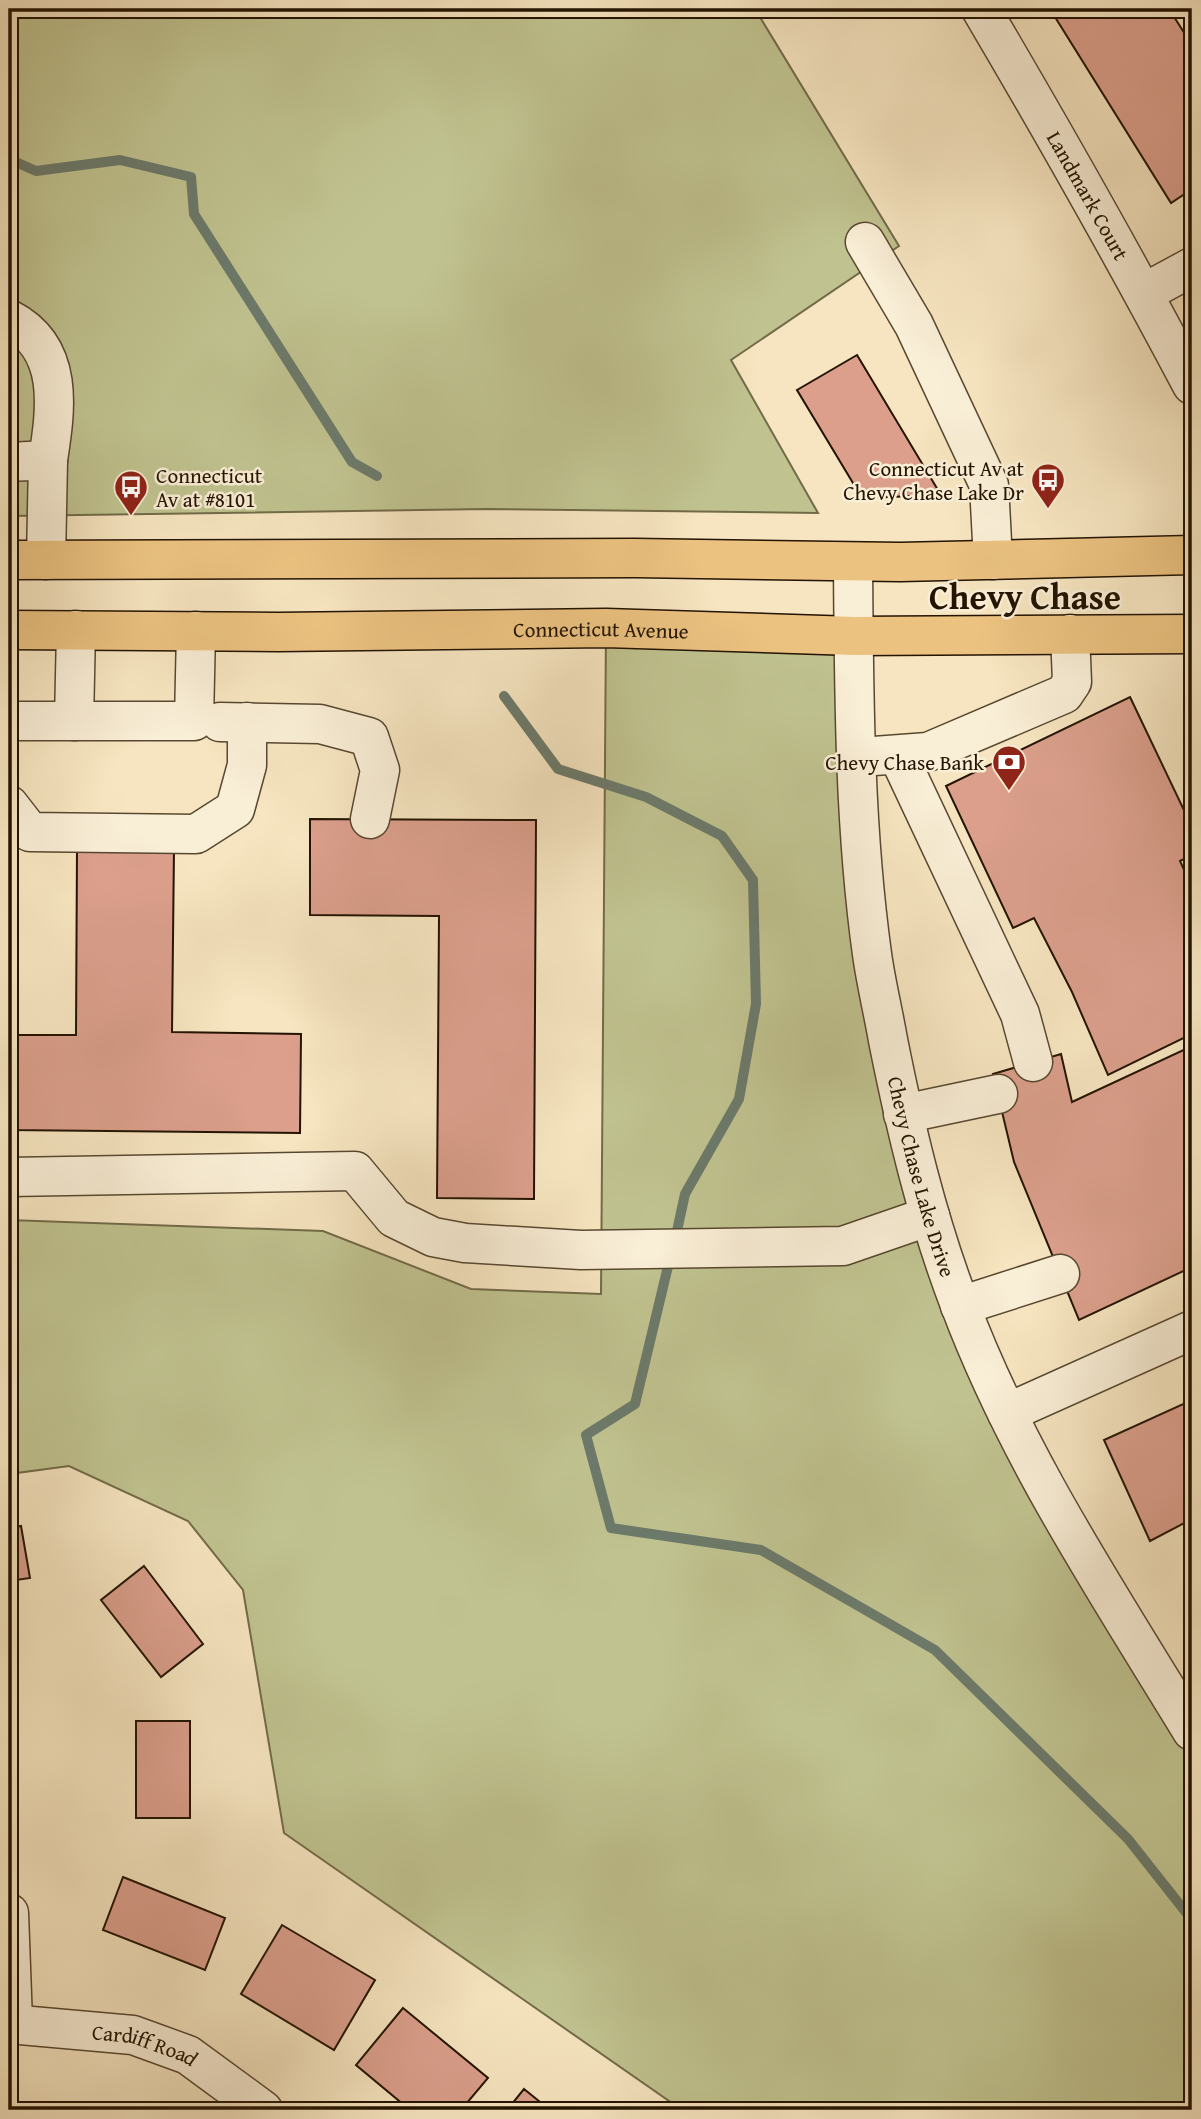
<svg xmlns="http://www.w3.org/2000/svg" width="1201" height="2119" viewBox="0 0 1201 2119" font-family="'Gentium Book Plus',serif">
<rect width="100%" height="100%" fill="#f6e5c0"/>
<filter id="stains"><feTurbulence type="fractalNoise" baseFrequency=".00286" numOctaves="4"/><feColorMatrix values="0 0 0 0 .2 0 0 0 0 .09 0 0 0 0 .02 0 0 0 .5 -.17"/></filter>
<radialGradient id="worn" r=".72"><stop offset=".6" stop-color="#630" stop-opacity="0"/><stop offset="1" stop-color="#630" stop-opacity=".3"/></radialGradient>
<!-- green -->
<path fill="#c0c390" stroke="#726b48" stroke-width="2" d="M9,9H755L899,246L731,360L818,513L487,509L9,516Z
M606,628L854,636L857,787L960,1306L1192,1731V2110H682L284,1833L243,1590L188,1521L69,1466L9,1474V1220L323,1231L471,1289L601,1294Z"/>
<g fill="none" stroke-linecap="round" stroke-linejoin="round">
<!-- stream -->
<path stroke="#6c7a6b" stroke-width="10" d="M9,159L36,171L120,160L191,177L194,214L352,462L377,476
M504,696L558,769L646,797L722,836L753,880L756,1004L739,1099L685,1194L675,1240
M670,1258L635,1404L586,1435L611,1528L761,1550L935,1650L1128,1839L1192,1920"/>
</g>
<!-- building -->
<path fill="#db9f8c" stroke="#231300" stroke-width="2" d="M1050,9H1169L1192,45V189L1171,203Z
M857,355L941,495L862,498L797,390Z
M1130,697L1192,827V855L1180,861L1192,887V1034L1108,1075L1072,992L1034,918L1013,928L946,786Z
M310,819L536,820L534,1199L437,1198L439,916L310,915Z
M77,847L174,848L172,1032L301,1034L300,1133L9,1130V1035H76Z
M1192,1046V1267L1079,1320L1014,1162L993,1074L1061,1054L1072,1102Z
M1192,1400V1519L1150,1541L1104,1440Z
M21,1526L30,1578L9,1581V1528Z
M144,1566L203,1644L161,1677L101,1600Z
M136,1721H190V1818H136Z
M123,1877L225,1918L205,1970L103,1930Z
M282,1925L375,1980L334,2050L241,1994Z
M403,2008L488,2078L461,2110H410L356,2065Z
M524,2089L550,2110H507Z"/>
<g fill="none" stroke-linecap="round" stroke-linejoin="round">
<!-- minor casing -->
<g stroke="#584830" stroke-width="41">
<g id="minor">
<path id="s1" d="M981,9C1054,133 1125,258 1192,385"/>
<path d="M865,242L914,325L989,485L993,560"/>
<path d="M1144,293L1192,267"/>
<path d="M9,319C65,348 56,408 48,460"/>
<path d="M9,462L48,460L46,560"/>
<path id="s2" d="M853,562C854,692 854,824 872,954C876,983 883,1011 888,1040C906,1130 927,1219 960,1305C1017,1457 1108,1593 1192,1731"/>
<path d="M76,630L74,721H194L196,631"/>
<path d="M9,721H74"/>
<path d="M220,722L320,724L369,737L380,770L370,819"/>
<path d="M898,755L1020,1014L1033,1062"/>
<path d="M874,756L928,752L1064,694L1072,682L1070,634"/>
<path d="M9,805L30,832L196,834L235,809L247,765V722"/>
<path d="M903,1114L998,1094"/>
<path d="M9,1177L355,1171L394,1218L433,1237L465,1243L581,1250L843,1246L930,1216"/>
<path d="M960,1306L1060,1274"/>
<path d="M1007,1413L1192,1330"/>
<path d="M9,1913L13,2022"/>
<path id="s3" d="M9,2024L133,2035L188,2055L263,2110"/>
</g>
</g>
<!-- major casing -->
<g stroke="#231300" stroke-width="41">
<g id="major">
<path d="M9,560L635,558L900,562L1192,555"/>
<path id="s4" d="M9,630L278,632L606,628L854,636L1192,634"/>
</g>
</g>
<!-- minor -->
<use href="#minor" stroke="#f9eed6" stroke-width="38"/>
<!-- major -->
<use href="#major" stroke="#ebc280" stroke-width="38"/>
</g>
<!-- icons -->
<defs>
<g id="bus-pin" transform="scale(1.75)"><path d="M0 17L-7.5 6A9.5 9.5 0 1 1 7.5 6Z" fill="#8f2418" stroke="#f9eed6"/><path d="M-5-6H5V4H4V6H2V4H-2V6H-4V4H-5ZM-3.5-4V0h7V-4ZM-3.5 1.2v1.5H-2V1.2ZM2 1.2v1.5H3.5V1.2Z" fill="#fff"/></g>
<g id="bank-pin" transform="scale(1.75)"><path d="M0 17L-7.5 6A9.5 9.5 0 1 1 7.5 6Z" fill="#8f2418" stroke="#f9eed6"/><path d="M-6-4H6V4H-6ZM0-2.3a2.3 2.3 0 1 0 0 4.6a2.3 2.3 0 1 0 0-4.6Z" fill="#fff"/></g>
</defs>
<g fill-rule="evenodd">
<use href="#bus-pin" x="1048" y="480"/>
<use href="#bus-pin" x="131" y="487"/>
<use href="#bank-pin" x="1009" y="762"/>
</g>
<g text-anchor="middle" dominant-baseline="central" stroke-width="5" stroke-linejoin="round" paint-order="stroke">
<!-- street labels -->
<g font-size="21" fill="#231300" stroke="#f9eed6">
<text stroke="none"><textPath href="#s1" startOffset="215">Landmark Court</textPath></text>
<text stroke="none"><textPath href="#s4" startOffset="592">Connecticut Avenue</textPath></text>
<text stroke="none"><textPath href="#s2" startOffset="621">Chevy Chase Lake Drive</textPath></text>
<text stroke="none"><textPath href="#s3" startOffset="138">Cardiff Road</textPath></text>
</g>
<!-- poi labels -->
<g font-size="21" fill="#231300" stroke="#f9eed6" text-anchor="end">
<text x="1024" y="468">Connecticut Av at<tspan x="1024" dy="24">Chevy Chase Lake Dr</tspan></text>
<text x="156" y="475" text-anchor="start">Connecticut<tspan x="156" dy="24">Av at #8101</tspan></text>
<text x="984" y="762">Chevy Chase Bank</text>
</g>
<!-- town labels -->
<g font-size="35" font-weight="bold" fill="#231300" stroke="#f9eed6">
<text x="1025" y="596">Chevy Chase</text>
</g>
</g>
<!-- margin -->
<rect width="1201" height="2119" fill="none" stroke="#f6e5c0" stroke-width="35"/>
<rect x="10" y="10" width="1180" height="2098" fill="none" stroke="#231300" stroke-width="3.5"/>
<rect x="18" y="18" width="1166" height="2084" fill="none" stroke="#231300" stroke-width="2"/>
<rect width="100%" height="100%" filter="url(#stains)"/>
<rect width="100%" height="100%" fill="url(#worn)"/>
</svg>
